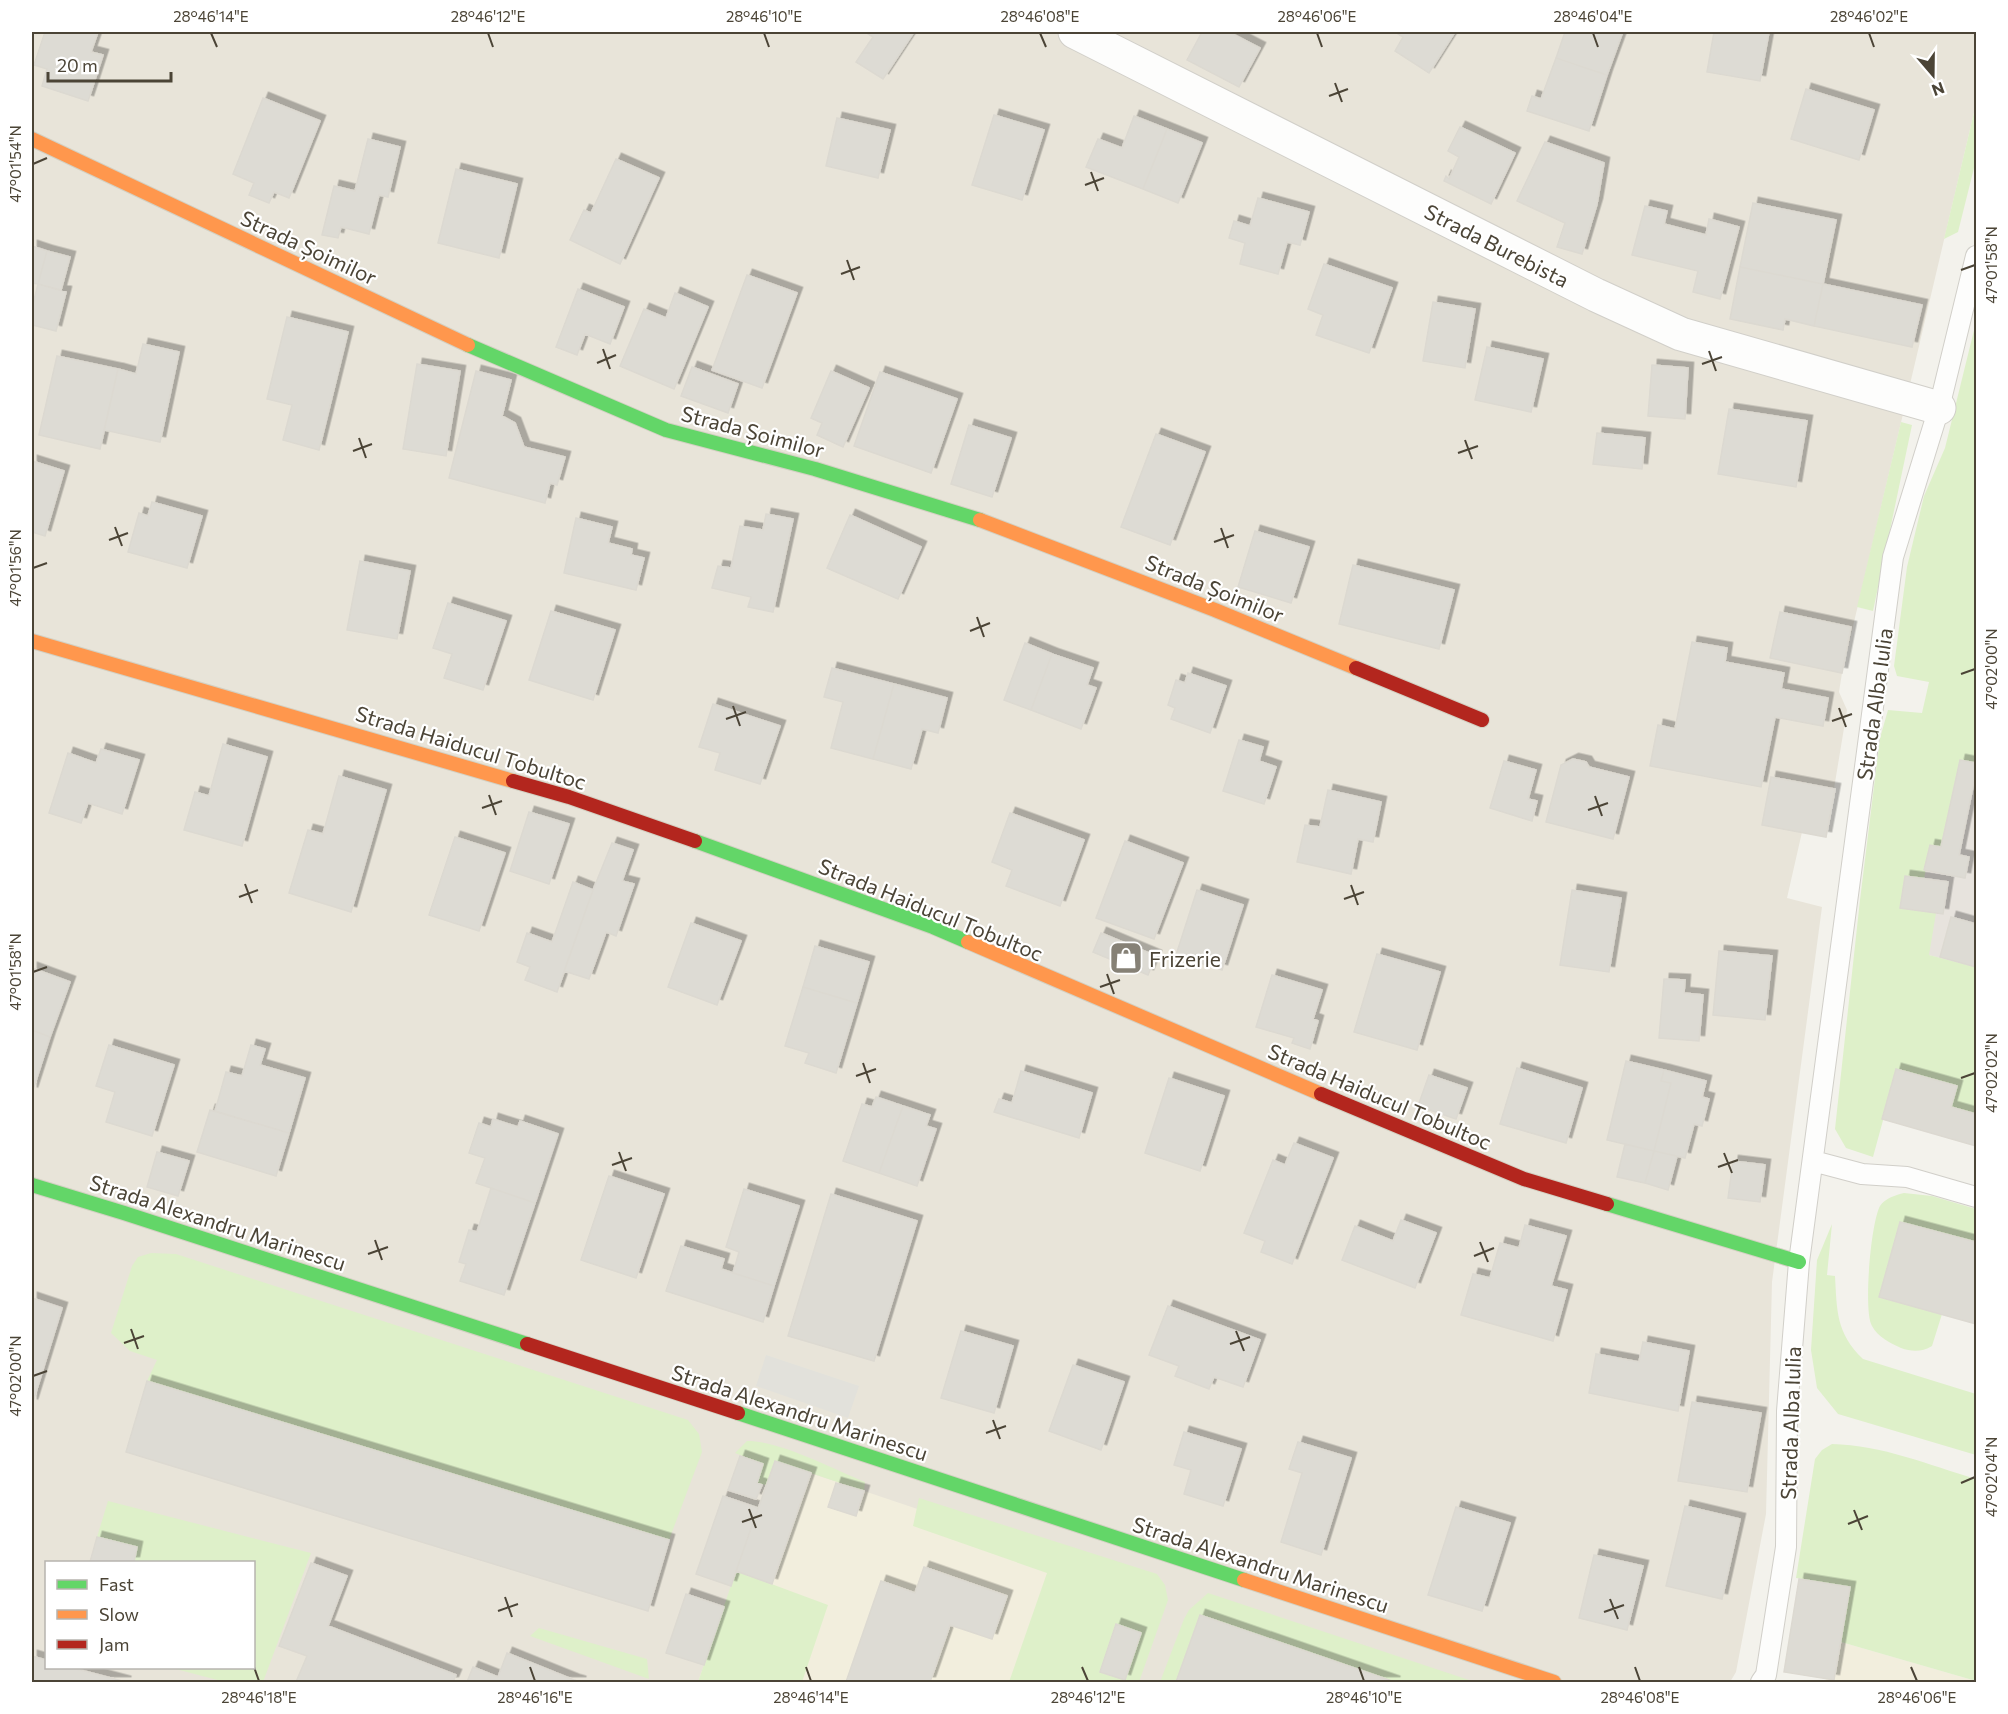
<svg xmlns="http://www.w3.org/2000/svg" width="2008" height="1714" viewBox="0 0 2008 1714" font-family="Commissioner,sans-serif">
<defs>
<filter id="shadow"><feDropShadow dx="5.5" dy="-5.5" stdDeviation="0" flood-color="#0004"/></filter>
</defs>
<rect width="100%" height="100%" fill="#f3f2ec"/>
<!-- residential -->
<path fill="#e8e4d9" fill-rule="evenodd" d="M32,32H1976V104L1842,673L1839,692L1847,710L1826,837L1802,832L1787,898L1822,907L1772,1282L1766,1514L1736,1672L1730,1682H32ZM46,1562H254V1668H46Z"/>
<!-- industrial -->
<path fill="#e7e3dd" d="M1960,760L1976,763V967L1928,955L1900,908L1905,876L1924,870L1930,845L1941,847Z"/>
<!-- education -->
<path fill="#f2eedd" d="M775,1461L1149,1587L1124,1682H698Z
M1841,1642L1976,1681V1682H1825L1826,1679L1834,1680Z"/>
<!-- green -->
<path fill="#def0c9" d="M1976,104V160L1958,232L1944,239Z
M1976,322V763L1960,760L1941,847L1930,845L1924,879L1905,876L1900,907L1936,913L1929,955L1976,967V1114L1951,1107L1957,1086L1897,1069L1873,1157L1846,1148L1835,1129L1860,900L1880,738L1888,710L1922,713L1929,682L1897,676L1894,666L1907,567L1924,496L1945,448Z
M1901,422L1912,425L1873,611L1857,607Z
M1904,1193L1932,1196L1976,1209V1242L1900,1222L1879,1297L1942,1314L1932,1346C1922,1352 1912,1352 1901,1348C1890,1343 1878,1337 1872,1326C1863,1311 1871,1222 1880,1206C1885,1198 1896,1195 1904,1193Z
M1832,1224L1827,1275L1835,1276C1837,1311 1836,1333 1863,1359L1976,1394V1455L1838,1414L1817,1388L1811,1350L1817,1260Z
M151,1253L176,1254L688,1420L699,1434L702,1452L669,1540L147,1381L157,1360L130,1351L111,1333L132,1266L138,1257Z
M747,1441C781,1441 833,1469 865,1482L864,1491L775,1461L766,1485L757,1483L763,1464L735,1453Z
M1832,1444C1882,1445 1929,1465 1976,1479V1681L1841,1642L1850,1587L1796,1578L1815,1459L1822,1450Z
M919,1498L1157,1574L1165,1585L1168,1600L1139,1682H1009L1047,1573L913,1526Z
M108,1501L311,1553L263,1682H225L172,1668H254V1562H134L137,1547L97,1537Z
M736,1571L828,1605L802,1682H698Z
M1208,1593L1475,1682H1395L1200,1615L1176,1682H1160L1184,1619L1189,1610Z
M539,1628L647,1659L649,1679L530,1636Z"/>
<!-- parking -->
<path fill="#e2e1db" d="M766,1355L859,1386L848,1418L756,1386Z"/>
<!-- building -->
<path fill="#dddbd4" stroke="#dcd9d1" stroke-width="1.5" filter="url(#shadow)" d="M45,32H98L91,52L103,55L88,101L42,86L47,69L34,65Z
M865,32H914L883,79L856,62L873,37Z
M1202,32H1229L1260,48L1239,87L1187,60Z
M1395,32H1455L1429,73L1395,51L1403,37Z
M1565,32H1615L1622,34L1607,75L1556,58Z
M1714,32H1769L1760,81L1707,72Z
M1556,58L1607,75L1589,131L1527,111L1532,96L1541,99Z
M1806,89L1874,110L1859,160L1791,139Z
M263,98L320,121L289,198L274,192L269,203L249,195L254,183L233,174Z
M994,115L1044,130L1022,200L972,185Z
M1134,116L1167,129L1143,189L1086,167L1098,139L1122,148Z
M837,118L890,130L878,178L826,166Z
M1460,127L1515,153L1491,204L1444,181L1446,176L1449,179L1459,157L1448,151Z
M1167,129L1202,143L1178,203L1143,189Z
M368,139L400,147L388,197L379,195L369,234L341,227L338,238L322,235L334,186L355,191Z
M1545,142L1604,163L1597,204L1582,254L1557,247L1565,223L1517,201Z
M616,159L659,178L620,264L570,240L584,210L591,213Z
M456,169L517,184L499,258L438,243Z
M1258,198L1309,212L1300,245L1287,242L1278,274L1240,264L1245,243L1229,238L1234,221L1250,226Z
M1753,203L1836,220L1823,284L1740,267Z
M1645,206L1667,211L1664,224L1706,235L1709,219L1739,227L1720,299L1693,292L1698,271L1632,255Z
M32,246L47,251L38,284L32,283Z
M47,251L70,257L61,290L38,284Z
M1324,264L1392,288L1369,353L1316,335L1323,315L1308,309Z
M1740,267L1823,284L1814,326L1785,319L1783,330L1730,319Z
M747,275L797,293L762,388L712,370Z
M38,284L66,292L56,331L32,325V308Z
M1823,284L1922,305L1912,347L1814,326Z
M578,289L624,307L610,344L585,334L577,355L556,347Z
M675,293L708,307L674,389L620,366L644,309L666,318Z
M1433,302L1475,309L1465,368L1423,361Z
M287,317L348,332L319,450L283,440L292,405L267,399Z
M143,344L179,352L160,442L104,430L118,369L136,374Z
M1487,347L1543,359L1531,412L1475,400Z
M57,356L118,369L100,449L39,435Z
M417,364L460,371L446,456L403,449Z
M1652,365L1688,368L1685,419L1648,416Z
M692,367L738,384L728,413L681,396Z
M476,371L511,380L502,416L515,423L524,447L565,457L557,485L550,483L545,503L449,478Z
M831,371L869,388L843,447L817,435L822,423L811,418Z
M880,372L957,399L931,473L854,446Z
M1729,409L1807,421L1796,487L1718,474Z
M969,425L1011,438L992,497L951,484Z
M1597,433L1645,438L1642,469L1593,464Z
M1156,434L1205,452L1170,545L1121,527Z
M32,461L64,471L45,536L32,532Z
M152,502L202,516L187,568L128,552L139,513L148,516Z
M766,514L793,519L773,612L748,607L751,597L712,588L718,566L731,568L740,526L763,530Z
M850,515L921,547L898,599L827,568Z
M576,518L612,527L608,543L632,549L631,555L644,558L636,590L564,573Z
M1255,531L1309,547L1291,603L1238,587Z
M360,561L410,571L397,639L347,630Z
M1353,565L1454,590L1439,649L1339,624Z
M448,603L506,621L483,690L444,678L452,654L433,648Z
M551,611L615,630L593,700L529,680Z
M1780,612L1851,627L1842,673L1770,658Z
M1692,642L1727,648L1725,662L1784,673L1781,689L1828,698L1823,726L1775,717L1761,787L1650,766L1658,725L1675,729Z
M1025,643L1052,654L1031,710L1004,700Z
M1052,654L1093,668L1087,685L1096,688L1081,729L1031,710Z
M832,668L894,684L873,759L831,748L843,702L824,697Z
M1188,673L1226,686L1210,733L1171,719L1175,708L1168,705L1176,680L1185,683Z
M894,684L947,698L938,733L922,729L911,769L873,759Z
M713,704L780,726L760,784L715,770L720,753L699,747Z
M1239,740L1263,747L1259,761L1276,767L1264,804L1223,791Z
M223,744L267,757L242,846L184,830L195,792L209,796Z
M101,749L139,760L122,814L88,803L81,823L49,813L68,753L96,763Z
M1573,759L1586,762L1589,767L1629,777L1613,839L1546,822L1561,765Z
M1960,760L1976,763V772L1959,855L1969,857L1965,878L1924,870L1930,845L1941,847Z
M1504,761L1536,770L1528,799L1537,801L1532,821L1490,808Z
M339,776L386,790L351,912L289,893L308,830L323,834Z
M1771,777L1835,789L1826,837L1762,825Z
M1328,790L1381,802L1373,842L1358,839L1351,874L1297,862L1305,825L1320,827Z
M529,812L569,824L549,884L510,871Z
M1010,813L1084,840L1060,906L1006,886L1012,870L992,862Z
M455,837L505,853L479,931L429,915Z
M1125,841L1183,863L1154,939L1096,918Z
M612,843L633,850L622,881L634,884L616,936L606,932L589,979L564,971L593,890Z
M1905,876L1948,882L1943,914L1900,908Z
M573,882L593,890L557,992L525,980L530,967L517,962L527,933L552,942Z
M1197,890L1243,905L1222,970L1176,955Z
M1572,890L1621,898L1609,972L1560,965Z
M1951,917L1976,924V967L1940,957Z
M691,923L741,941L717,1005L668,987Z
M1101,933L1156,956L1148,975L1093,952Z
M815,946L869,962L857,1003L803,987Z
M1719,951L1772,956L1765,1020L1713,1015Z
M1377,954L1440,972L1417,1050L1354,1032Z
M32,968L70,982L50,1037L32,1030Z
M1272,975L1322,990L1313,1019L1318,1021L1310,1049L1292,1043L1294,1038L1256,1027Z
M1664,979L1685,980L1684,993L1703,995L1699,1041L1659,1038Z
M803,987L857,1003L836,1073L805,1063L809,1053L785,1046Z
M32,1030L50,1037L32,1093Z
M109,1045L174,1065L152,1136L106,1122L115,1092L96,1086Z
M251,1045L265,1049L260,1065L305,1078L289,1133L215,1111L226,1072L242,1076Z
M1626,1061L1664,1070L1661,1081L1671,1083L1654,1151L1607,1140Z
M1517,1068L1582,1088L1566,1143L1500,1124Z
M1896,1069L1957,1086L1951,1107L1976,1114V1146L1882,1119Z
M1664,1070L1706,1081L1702,1097L1709,1099L1702,1126L1694,1124L1685,1158L1654,1151L1671,1083L1661,1081Z
M1021,1071L1092,1093L1079,1138L994,1112L999,1099L1012,1103Z
M1429,1075L1467,1088L1456,1119L1418,1106Z
M1169,1078L1224,1096L1200,1171L1145,1153Z
M876,1097L903,1106L879,1173L843,1161L862,1104L872,1107Z
M903,1106L930,1115L926,1126L936,1129L917,1186L879,1173Z
M210,1110L289,1133L276,1176L197,1152Z
M493,1119L518,1127L520,1121L558,1134L535,1203L476,1183L485,1158L469,1153L479,1123L491,1127Z
M1294,1143L1333,1158L1292,1264L1261,1252L1265,1241L1244,1233L1273,1160L1285,1165Z
M1625,1144L1654,1151L1645,1183L1617,1177Z
M1654,1151L1677,1156L1668,1190L1645,1183Z
M157,1152L189,1161L178,1196L147,1187Z
M1733,1161L1765,1165L1760,1202L1728,1198Z
M609,1176L664,1194L636,1278L581,1260Z
M491,1188L535,1203L504,1295L460,1281L466,1264L459,1262L469,1230L477,1232Z
M744,1189L799,1206L774,1286L733,1273L739,1252L726,1247Z
M831,1194L917,1221L874,1361L788,1336Z
M1401,1220L1436,1233L1415,1288L1342,1260L1355,1226L1393,1241Z
M1900,1222L1976,1242V1324L1879,1297Z
M1525,1225L1566,1236L1551,1286L1567,1290L1553,1341L1461,1315L1473,1274L1490,1278L1500,1243L1519,1248Z
M681,1246L724,1259L721,1269L774,1286L763,1322L666,1291Z
M32,1298L62,1308L32,1405Z
M1168,1306L1260,1340L1243,1387L1214,1377L1209,1389L1175,1376L1179,1366L1149,1355Z
M961,1331L1013,1346L994,1413L941,1398Z
M1643,1342L1689,1351L1678,1411L1589,1393L1596,1354L1639,1362Z
M1073,1365L1124,1382L1101,1450L1049,1431Z
M147,1381L669,1540L648,1611L126,1452Z
M1692,1402L1761,1413L1747,1492L1678,1481Z
M1184,1432L1241,1449L1223,1506L1184,1494L1191,1470L1174,1465Z
M1298,1442L1351,1458L1321,1555L1281,1542L1302,1473L1289,1469Z
M740,1456L763,1464L757,1483L762,1485L756,1499L728,1490Z
M775,1461L811,1473L772,1584L736,1571Z
M836,1483L864,1491L856,1516L828,1507Z
M723,1496L758,1508L731,1586L696,1574Z
M1685,1506L1740,1519L1722,1599L1666,1586Z
M1456,1507L1510,1523L1482,1611L1428,1595Z
M97,1537L137,1547L134,1562H90Z
M1594,1555L1643,1566L1627,1630L1579,1618Z
M311,1563L347,1576L328,1626L456,1675L453,1682H296L307,1656L279,1646Z
M924,1567L1007,1596L992,1639L950,1625L930,1682H846L881,1581L915,1593Z
M1799,1579L1850,1587L1834,1680L1784,1672Z
M686,1594L724,1607L704,1665L666,1653Z
M1200,1615L1395,1682H1176Z
M1116,1624L1141,1633L1125,1680L1100,1672Z
M507,1653L574,1680L581,1682H467L473,1667L498,1677Z
M32,1656L46,1660V1668H73L126,1682H32Z"/>
<g fill="none" stroke-linecap="round" stroke-linejoin="round">
<!-- lane casing -->
<g stroke="#d1cfc9" stroke-width="22">
<path id="lane" d="M1813,1161L1862,1174L1907,1177L1976,1197
M1761,1682L1766,1675L1786,1547L1787,1411L1799,1262L1893,557L1939,408L1976,256"/>
</g>
<!-- street casing -->
<g stroke="#d1cfc9" stroke-width="35">
<path id="street" d="M1075,32L1596,295L1681,334L1939,408"/>
</g>
<!-- fast casing -->
<g stroke="#d3d0c2" stroke-width="16">
<path id="fast" d="M468,345L666,430L815,469L980,520
M695,841L933,927L968,942
M32,1185L124,1213L527,1344
M1607,1204L1799,1262
M738,1413L1244,1580"/>
</g>
<!-- slow casing -->
<g stroke="#d3d0c2" stroke-width="16">
<path id="slow" d="M32,139L468,345
M980,520L1215,610L1356,668
M32,641L513,781
M968,942L1321,1094
M1244,1580L1554,1682"/>
</g>
<!-- jam casing -->
<g stroke="#d3d0c2" stroke-width="16">
<path id="jam" d="M1356,668L1482,720
M513,781L569,797L695,841
M1321,1094L1524,1179L1607,1204
M527,1344L738,1413"/>
</g>
<!-- lane -->
<use href="#lane" stroke="#fdfdfc" stroke-width="20"/>
<!-- street -->
<use href="#street" stroke="#fdfdfc" stroke-width="33"/>
<!-- fast -->
<use href="#fast" stroke="#63d668" stroke-width="14"/>
<!-- slow -->
<use href="#slow" stroke="#ff974d" stroke-width="14"/>
<!-- jam -->
<use href="#jam" stroke="#b3261e" stroke-width="14"/>
</g>
<!-- ticks -->
<path fill="none" stroke="#4b4436" stroke-width="2" d="M211,33L217,47M488,33L493,47M764,33L769,47M1040,33L1046,47M1317,33L1322,47M1593,33L1598,47M1869,33L1874,47M1335,83L1342,102M1329,96L1348,89M33,164L47,158M1091,172L1098,191M1085,185L1104,178M847,260L854,280M1961,270L1975,265M841,274L860,267M603,349L610,369M1709,351L1716,371M597,363L616,355M1702,364L1722,357M359,438L366,458M1465,440L1472,459M353,451L372,444M1458,453L1478,446M115,527L122,546M1221,528L1228,548M109,540L128,533M1214,542L1234,535M33,568L47,563M977,617L984,637M970,631L990,623M1961,674L1975,669M733,706L740,726M1839,708L1846,727M726,719L746,712M1832,721L1852,714M489,795L496,815M1595,796L1602,816M482,808L502,801M1588,810L1608,803M245,884L252,903M1351,885L1358,905M239,897L258,890M1344,899L1364,892M33,972L47,967M1107,974L1114,994M1100,987L1120,980M863,1063L870,1083M856,1076L876,1069M1961,1078L1975,1073M619,1152L626,1171M1724,1153L1732,1173M612,1165L632,1158M1718,1167L1738,1160M375,1240L382,1260M1480,1242L1488,1262M368,1254L388,1247M1474,1256L1494,1248M131,1329L138,1349M1236,1331L1244,1351M124,1343L144,1336M1230,1344L1250,1337M33,1376L47,1371M993,1420L1000,1439M986,1433L1006,1426M1961,1483L1975,1477M749,1509L756,1528M1854,1510L1862,1530M742,1522L762,1515M1848,1524L1868,1516M505,1597L512,1617M1610,1599L1618,1619M498,1611L518,1604M1604,1612L1624,1605M254,1667L259,1681M530,1667L535,1681M806,1667L811,1681M1082,1667L1088,1681M1359,1667L1364,1681M1635,1667L1640,1681M1911,1667L1917,1681"/>
<!-- icons -->
<defs>
<g id="shop-square" transform="scale(1.725)"><rect x="-9" y="-9" width="18" height="18" rx="4" fill="#868176" stroke="#fff"/><path d="M-5-2.5h2.3a2.7 3.5 0 0 1 5.4 0H5L5.5 6h-11ZM-1.5-2.5h3a1.5 2.3 0 0 0-3 0Z" fill="#fff"/></g>
</defs>
<g fill-rule="evenodd">
<use href="#shop-square" x="1126" y="958"/>
</g>
<g text-anchor="middle" dominant-baseline="central" stroke-width="4.5" stroke-linejoin="round" paint-order="stroke">
<!-- street labels -->
<g font-size="21" fill="#4b4436" stroke="#fff">
<text transform="translate(1497 245) rotate(27)">Strada Burebista</text>
<text transform="translate(309 247) rotate(25)">Strada Șoimilor</text>
<text transform="translate(753 431) rotate(15)">Strada Șoimilor</text>
<text transform="translate(1215 588) rotate(22)">Strada Șoimilor</text>
<text transform="translate(1874 704) rotate(-82)">Strada Alba Iulia</text>
<text transform="translate(471 747) rotate(17)">Strada Haiducul Tobultoc</text>
<text transform="translate(931 909) rotate(22)">Strada Haiducul Tobultoc</text>
<text transform="translate(1380 1096) rotate(23)">Strada Haiducul Tobultoc</text>
<text transform="translate(218 1222) rotate(18)">Strada Alexandru Marinescu</text>
<text transform="translate(800 1412) rotate(18)">Strada Alexandru Marinescu</text>
<text transform="translate(1790 1423) rotate(-88)">Strada Alba Iulia</text>
<text transform="translate(1261 1564) rotate(18)">Strada Alexandru Marinescu</text>
</g>
<!-- poi labels -->
<g font-size="21" fill="#4b4436" stroke="#fff" text-anchor="start">
<text x="1149" y="958">Frizerie</text>
</g>
</g>
<!-- border -->
<rect width="2008" height="1714" fill="none" stroke="#ffffff" stroke-width="66"/>
<!-- legend -->
<rect x="45" y="1561" width="210" height="108" fill="#ffffff" stroke="#b7b4af" stroke-width="1.5"/>
<rect x="57" y="1580" width="30" height="9" fill="#63d668" stroke="#b7b4af" stroke-width="1.5"/>
<text x="99" y="1591" font-size="18" fill="#4b4436">Fast</text>
<rect x="57" y="1610" width="30" height="9" fill="#ff974d" stroke="#b7b4af" stroke-width="1.5"/>
<text x="99" y="1621" font-size="18" fill="#4b4436">Slow</text>
<rect x="57" y="1640" width="30" height="9" fill="#b3261e" stroke="#b7b4af" stroke-width="1.5"/>
<text x="99" y="1651" font-size="18" fill="#4b4436">Jam</text>
<!-- north arrow -->
<g transform="translate(1933 75) rotate(160)" stroke="#ffffff" stroke-width="4.5" paint-order="stroke">
<path d="M0-4.5L10 22L0 15L-10 22Z" fill="#4b4436"/>
<text y="-9" font-size="16" font-weight="bold" text-anchor="middle" fill="#4b4436">N</text>
</g>
<!-- scale -->
<path d="M48 72v9h123v-9" fill="none" stroke="#4b4436" stroke-width="3"/>
<text x="57" y="72" font-size="18" fill="#4b4436" stroke="#ffffff" stroke-width="4.5" paint-order="stroke">20 m</text>
<rect x="33" y="33" width="1942" height="1648" fill="none" stroke="#4b4436" stroke-width="2"/>
<g font-size="15" text-anchor="middle" fill="#4b4436">
<text x="211" y="22">28°46'14"E</text>
<text x="488" y="22">28°46'12"E</text>
<text x="764" y="22">28°46'10"E</text>
<text x="1040" y="22">28°46'08"E</text>
<text x="1317" y="22">28°46'06"E</text>
<text x="1593" y="22">28°46'04"E</text>
<text x="1869" y="22">28°46'02"E</text>
<text transform="translate(16 164) rotate(-90)" y="5">47°01'54"N</text>
<text transform="translate(1992 265) rotate(-90)" y="5">47°01'58"N</text>
<text transform="translate(16 568) rotate(-90)" y="5">47°01'56"N</text>
<text transform="translate(1992 669) rotate(-90)" y="5">47°02'00"N</text>
<text transform="translate(16 972) rotate(-90)" y="5">47°01'58"N</text>
<text transform="translate(1992 1073) rotate(-90)" y="5">47°02'02"N</text>
<text transform="translate(16 1376) rotate(-90)" y="5">47°02'00"N</text>
<text transform="translate(1992 1477) rotate(-90)" y="5">47°02'04"N</text>
<text x="259" y="1703">28°46'18"E</text>
<text x="535" y="1703">28°46'16"E</text>
<text x="811" y="1703">28°46'14"E</text>
<text x="1088" y="1703">28°46'12"E</text>
<text x="1364" y="1703">28°46'10"E</text>
<text x="1640" y="1703">28°46'08"E</text>
<text x="1917" y="1703">28°46'06"E</text>
</g>
</svg>
